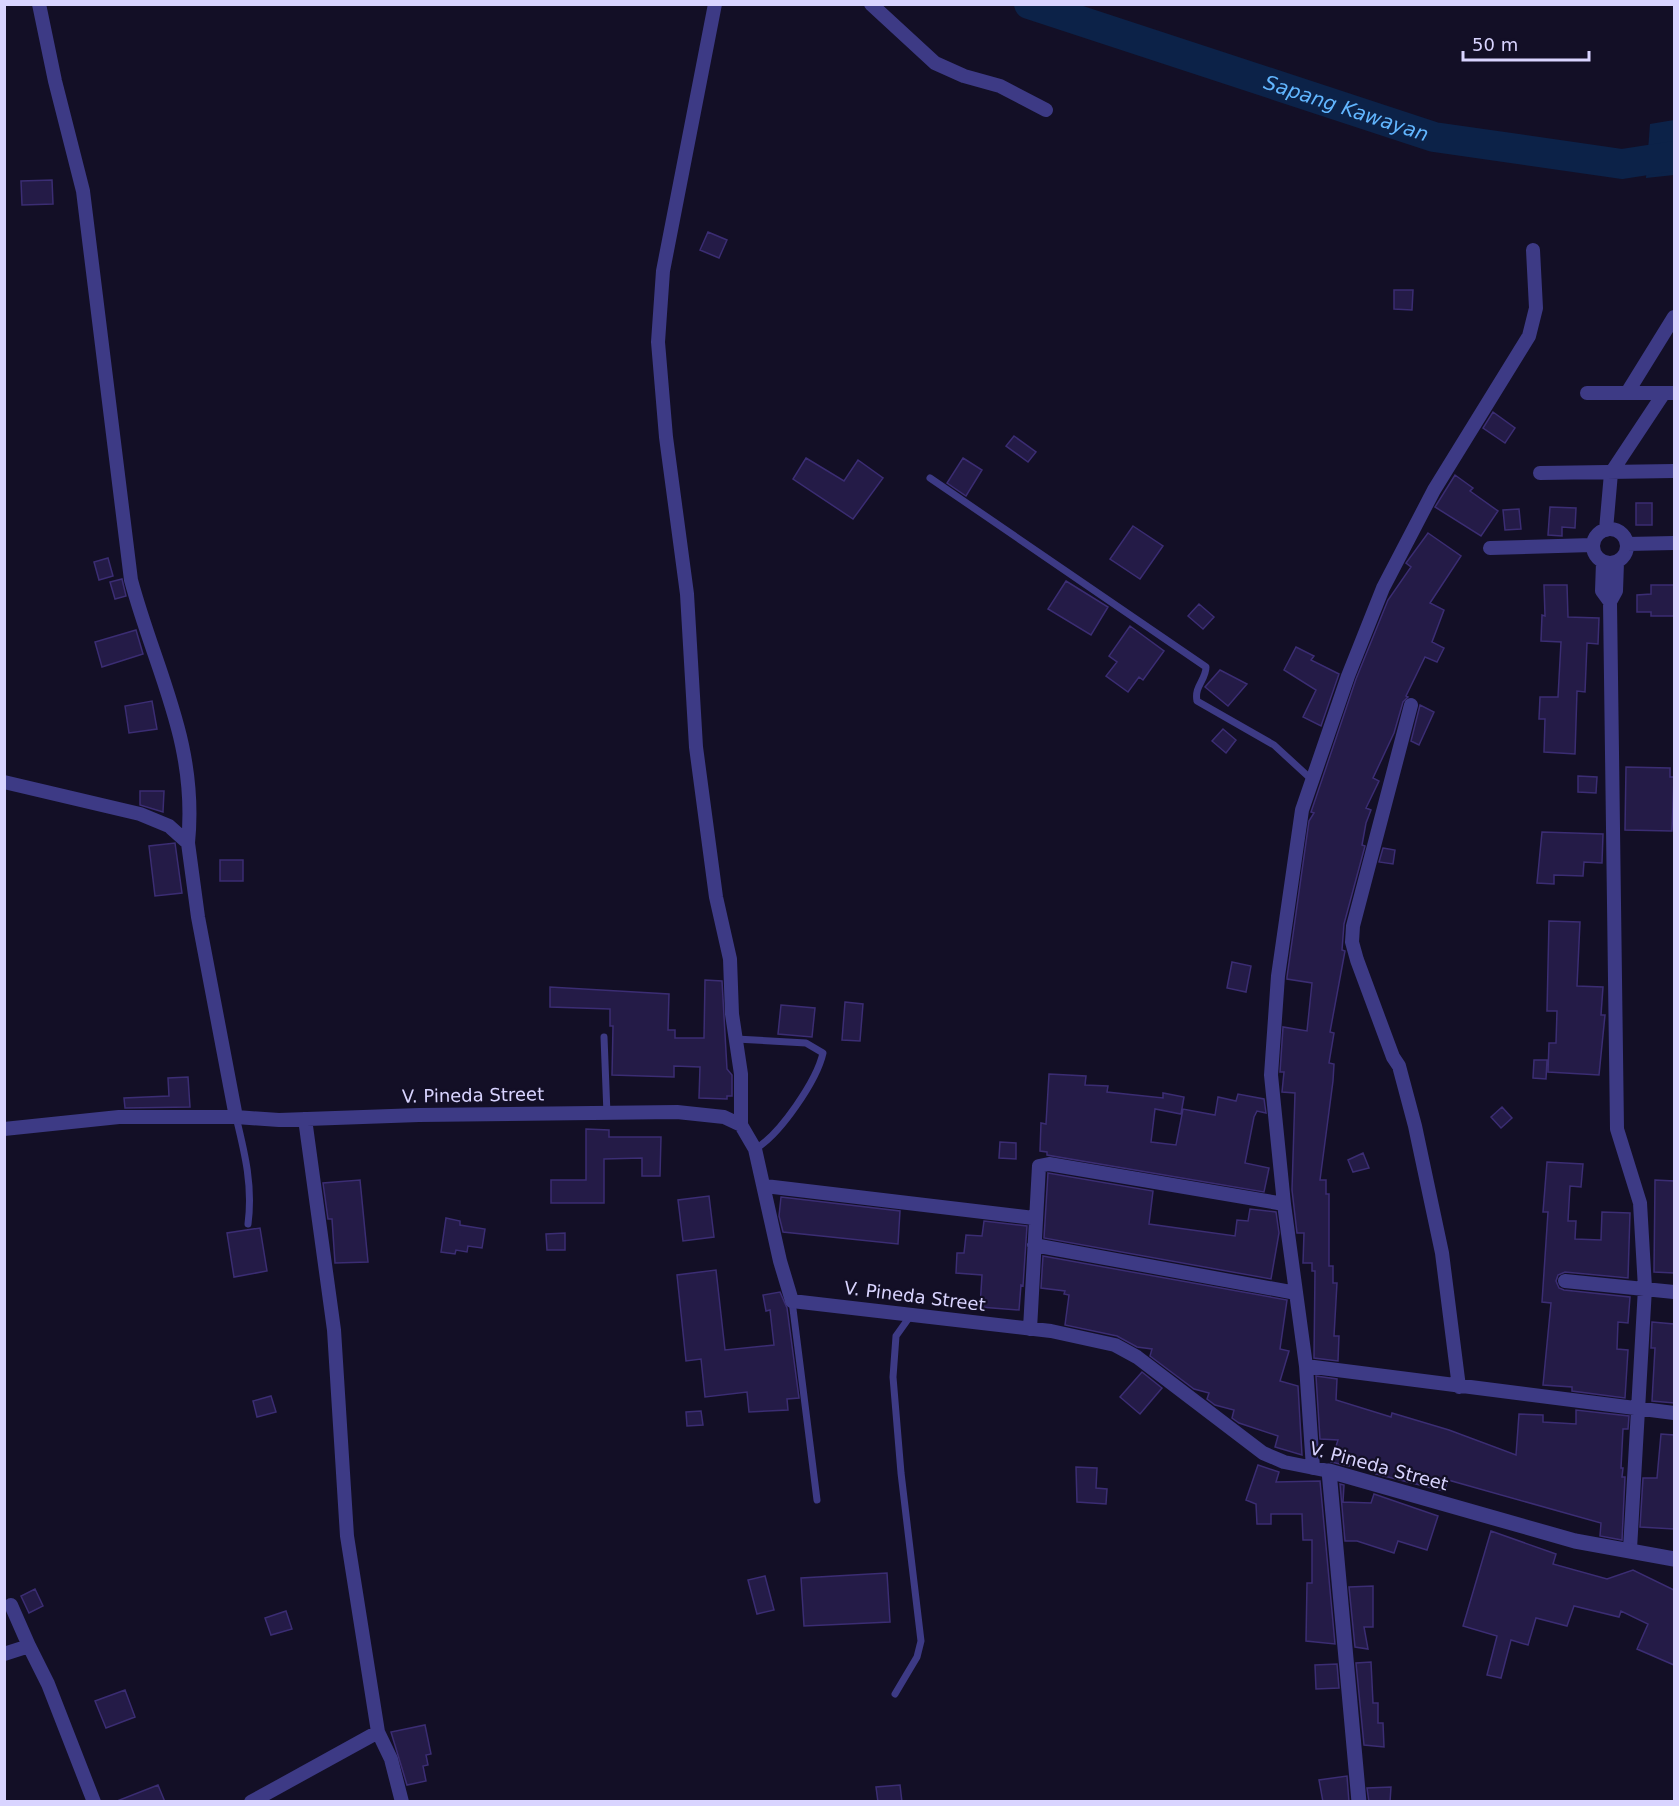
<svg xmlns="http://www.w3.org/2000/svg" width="1679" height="1806" viewBox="0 0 1679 1806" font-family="'DejaVu Sans',sans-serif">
<rect width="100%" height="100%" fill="#130f26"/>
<!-- water -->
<path fill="#0c2248" d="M1674,120V175L1646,178L1650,124Z"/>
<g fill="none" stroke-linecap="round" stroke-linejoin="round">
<!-- river -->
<path stroke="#0c2248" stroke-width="30" id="s1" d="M1029,4L1434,137L1622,164L1674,156"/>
</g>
<!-- building -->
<path fill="#241b47" stroke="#3b2d73" stroke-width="1.5" d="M52,180L53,204L22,205L21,181Z
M708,232L727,240L719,258L700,250Z
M1394,290H1413L1412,310L1394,309Z
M1493,412L1515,428L1505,443L1483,428Z
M1014,436L1036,452L1028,462L1006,446Z
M806,458L844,481L858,460L883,478L853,519L793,479Z
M963,458L982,470L966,496L947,483Z
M1455,475L1473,488L1470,491L1498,511L1481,536L1435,507Z
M1636,503H1652V525H1636Z
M1550,507L1576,508L1575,528L1562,527V536L1548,535Z
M1519,509L1521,529L1505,530L1503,510Z
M1133,526L1163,546L1140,579L1110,559Z
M1428,533L1461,556L1430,603L1444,610L1432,642L1444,648L1437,662L1425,657L1406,696L1408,697L1403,702L1394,733L1373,778L1379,781L1366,808L1371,810L1366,823L1362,845L1365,846L1344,924L1342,950L1345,951L1330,1032L1334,1033L1329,1063L1334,1064L1333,1081L1320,1180H1326V1194H1329V1266H1333V1283H1337L1334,1336H1339L1338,1361L1314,1358L1315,1271H1312V1263H1303L1304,1233H1297L1292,1190L1295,1093L1282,1092L1284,1072H1280L1283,1027L1307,1031L1312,983L1287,979V977L1309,821L1314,813L1311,812L1356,679L1388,600L1411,567L1406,563Z
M108,558L113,576L99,580L94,562Z
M122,579L126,596L115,599L110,582Z
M1066,581L1108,607L1091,635L1048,609Z
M1544,585H1567L1568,617L1599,618L1598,644L1587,643L1585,692L1577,691L1575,754L1544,752L1545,719H1539L1540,697H1558L1561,642L1541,641L1542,615L1545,616Z
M1651,585H1674V616H1651V612H1637V595L1651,594Z
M1199,604L1214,617L1203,629L1188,616Z
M1130,626L1164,651L1143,680L1139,677L1128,692L1106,676L1117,662L1109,656Z
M136,630L143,654L102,667L95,642Z
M1296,647L1314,656L1311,660L1339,674L1321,726L1303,717L1316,690L1284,670Z
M1220,670L1247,684L1228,706L1205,687Z
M152,701L157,729L129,733L125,706Z
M1420,705L1434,712L1419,745L1411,741Z
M1223,729L1236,740L1226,753L1212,741Z
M1626,767L1670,768V777H1674L1672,831L1625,830Z
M1578,776L1597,777L1596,793L1578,792Z
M140,791H164L163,812L140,805Z
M1542,832L1603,834L1602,863L1584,862L1583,876L1554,875V884L1537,883Z
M175,843L182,893L155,896L149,846Z
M1383,848L1395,850L1393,864L1379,862Z
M220,860H243V881H220Z
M1549,921L1580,922L1577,986L1603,987L1601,1015H1605L1599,1075L1548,1072L1549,1043H1556L1557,1011H1547Z
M1232,962L1251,966L1246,992L1227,988Z
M705,980L722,981L727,1069L732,1075V1096H727V1099L699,1098L700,1067L674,1066V1077L612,1075L613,1026H610V1009L550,1007V987L669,994L668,1030H675V1038H704Z
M845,1002L863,1004L860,1041L842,1040Z
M781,1005L815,1008L812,1037L778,1034Z
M1534,1060H1547L1546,1079L1533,1078Z
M1049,1074L1086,1076L1085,1085L1108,1086L1107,1092L1163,1098V1093L1184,1097L1181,1114L1155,1109L1151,1142L1176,1145L1183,1109L1215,1115L1218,1097L1236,1101L1238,1094L1264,1099L1266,1113L1257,1111L1254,1117L1245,1163L1269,1168L1264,1192L1047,1155V1152L1040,1151L1041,1123L1046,1124Z
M188,1077L190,1107L125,1108L124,1098L169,1096L168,1078Z
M1502,1107L1512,1118L1501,1128L1491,1117Z
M586,1129L609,1130V1137H661L660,1176H642V1158L604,1159V1203H551V1180H586Z
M1000,1142L1016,1143V1159L999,1158Z
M1363,1153L1369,1168L1353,1172L1348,1160Z
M1547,1162L1583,1164L1581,1187L1570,1186L1568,1221H1576L1575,1239L1601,1240L1602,1212L1630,1213L1628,1278L1565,1272L1558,1275L1556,1281L1559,1288L1564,1290L1630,1297L1628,1323L1618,1322L1617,1349L1628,1350L1625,1398L1572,1391V1387L1543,1385L1551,1303L1542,1302L1548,1212H1543Z
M1048,1173L1153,1191L1149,1224L1235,1236L1237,1220L1248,1221L1250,1209L1276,1212L1279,1233L1271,1279L1044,1238Z
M360,1180L368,1262L335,1263L332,1219H328L323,1183Z
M1655,1180L1674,1181V1273L1654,1272Z
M709,1196L714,1237L683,1241L678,1200Z
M781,1197L900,1211L898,1244L783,1232L779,1216Z
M446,1218L460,1221V1225L485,1229L482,1248L468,1246L467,1252L456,1250L455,1254L441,1252Z
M984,1221L1027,1226L1023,1286L1021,1285L1019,1310L980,1307L982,1275L956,1273L957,1253H964L966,1235L982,1236Z
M260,1228L267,1271L234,1277L227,1233Z
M565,1233V1250H547L546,1234Z
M1043,1256L1287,1300L1280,1349L1289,1351L1280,1381L1298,1386L1302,1455L1275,1447L1278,1436L1239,1423L1232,1418L1234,1410L1215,1405L1207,1399L1209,1393L1194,1389L1150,1356L1152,1349L1137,1347L1117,1336L1065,1325L1069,1295L1064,1294L1065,1291L1041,1288Z
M716,1270L725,1350L774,1345L770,1310L766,1311L763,1295L780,1292L787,1308L799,1398L787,1399L788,1410L749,1412L747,1392L705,1397L701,1359L686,1361L677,1275Z
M1652,1322L1674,1324V1403L1652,1401L1655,1348H1651Z
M1142,1372L1162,1388L1140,1414L1120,1397Z
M1316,1376L1337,1379L1336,1400L1391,1417L1392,1413L1449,1430L1516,1455L1519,1414L1543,1415V1422L1576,1424V1410L1629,1416L1628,1429H1623L1621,1468H1623L1622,1477H1625L1622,1540L1600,1536L1601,1523L1448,1480L1444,1491L1376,1474L1377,1471L1350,1463L1349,1466L1331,1462L1338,1440L1320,1439Z
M271,1396L276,1412L257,1417L253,1401Z
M701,1411L703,1425L687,1426L686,1412Z
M1661,1434L1674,1435V1529L1640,1527L1643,1478H1657Z
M1258,1465L1279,1472L1276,1482L1320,1481L1335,1644L1306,1641L1307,1583H1312V1540H1303L1302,1514H1271V1524H1257L1256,1504L1246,1500Z
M1076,1467L1097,1468L1096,1488L1107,1489L1106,1504L1077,1502Z
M1340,1484L1344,1485L1343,1502L1371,1503L1374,1494L1438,1516L1427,1550L1398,1541L1394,1553L1357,1541H1345Z
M1491,1531L1556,1554L1553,1564L1607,1579L1633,1570L1674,1590V1665L1637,1649L1648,1624L1621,1611L1619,1617L1574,1606L1567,1626L1536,1618L1528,1645L1511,1640L1501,1678L1487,1675L1497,1636L1463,1626Z
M887,1573L890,1622L804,1626L801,1578Z
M765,1576L774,1610L757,1614L748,1580Z
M1373,1586V1627H1364L1368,1649L1355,1647L1349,1587Z
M35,1589L43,1606L29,1613L21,1596Z
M286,1611L292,1629L271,1635L265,1618Z
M1371,1662L1373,1703H1378V1723H1383L1384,1747L1364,1745L1356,1663Z
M1337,1664L1339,1688L1316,1689L1315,1665Z
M125,1690L135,1717L106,1728L95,1701Z
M425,1725L431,1754L426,1755L428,1765L423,1766L426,1781L407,1785L391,1732Z
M1347,1776L1349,1802H1323L1319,1780Z
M158,1785L165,1802H117V1801Z
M900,1785L902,1802H878L876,1787Z
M1391,1787L1390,1802H1369L1367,1788Z"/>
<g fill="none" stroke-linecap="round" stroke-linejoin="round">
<!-- service -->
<path stroke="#3d3a85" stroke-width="7" d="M930,478L1206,667C1206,680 1194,686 1197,701L1274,745L1311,779
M604,1037L607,1114
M736,1039L806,1043L823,1053C817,1080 780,1135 755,1149
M236,1117C245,1154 253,1186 248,1224
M792,1301L817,1500
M895,1694L917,1657L921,1641L901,1473L893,1377L896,1336L911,1315"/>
<!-- minor -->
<path stroke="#3d3a85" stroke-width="14" d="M39,4L55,81L83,191L131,580C156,673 198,743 188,843
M715,4L663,271L658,342L666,437L687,594L696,747L716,897L730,959L732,1014L741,1074V1125
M871,4L935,63L964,76L1000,86L1046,110
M1587,393H1674
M1627,393L1674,317
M1540,473L1674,471
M1593 546a17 17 0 1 1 34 0a17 17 0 1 1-34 0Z
M1606,530L1611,473L1664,393
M1627,544L1674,543
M1490,548L1592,545
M1603,562L1602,591L1610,602
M1617,562L1616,591L1610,602L1617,1129L1640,1203L1645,1288L1630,1549
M1411,705L1353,926L1352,942L1357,960L1393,1057L1399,1066L1415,1126L1442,1253L1459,1387
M4,782L140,814L169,826L188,843L198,917L236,1117
M4,1129L119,1117H236L279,1120L419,1115L677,1112L724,1117L741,1125L755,1149L780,1261L792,1301L1051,1331L1115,1345L1137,1357L1263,1453L1284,1462L1329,1471
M765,1186L1034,1218
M1034,1245L1296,1293
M1565,1281L1674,1292
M1030,1329L1039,1166L1049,1164L1284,1204
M1306,1366L1674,1413
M1313,1468L1306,1366L1284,1204L1271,1075L1278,976L1302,810L1348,676L1383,588L1434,490L1529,336L1536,308L1533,250
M11,1605L29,1646
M4,1654L29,1646L48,1684L94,1802
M378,1732L391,1759L402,1802
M251,1802L378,1732L347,1536L334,1330L305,1119"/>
<!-- tertiary -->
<path stroke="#3d3a85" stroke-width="15" d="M1359,1802L1329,1471L1575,1541L1674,1559"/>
</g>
<g text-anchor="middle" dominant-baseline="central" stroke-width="4.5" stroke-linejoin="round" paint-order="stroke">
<!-- street labels -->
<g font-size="18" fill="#d9d4ff" stroke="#130f26">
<text transform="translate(473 1095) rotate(-1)">V. Pineda Street</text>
<text transform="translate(915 1296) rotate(7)">V. Pineda Street</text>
<text transform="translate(1379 1466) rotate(15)">V. Pineda Street</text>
</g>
<!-- water labels -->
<g font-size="20" font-style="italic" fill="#62b6ff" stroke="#130f26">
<text stroke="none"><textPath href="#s1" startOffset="334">Sapang Kawayan</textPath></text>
</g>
</g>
<!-- border -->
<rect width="1679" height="1806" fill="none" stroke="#d9d4ff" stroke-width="12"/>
<!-- scale -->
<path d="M1463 51v9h126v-9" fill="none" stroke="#d9d4ff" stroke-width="3"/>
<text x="1472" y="51" font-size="18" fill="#d9d4ff" stroke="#130f26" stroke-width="4.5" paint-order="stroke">50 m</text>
</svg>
